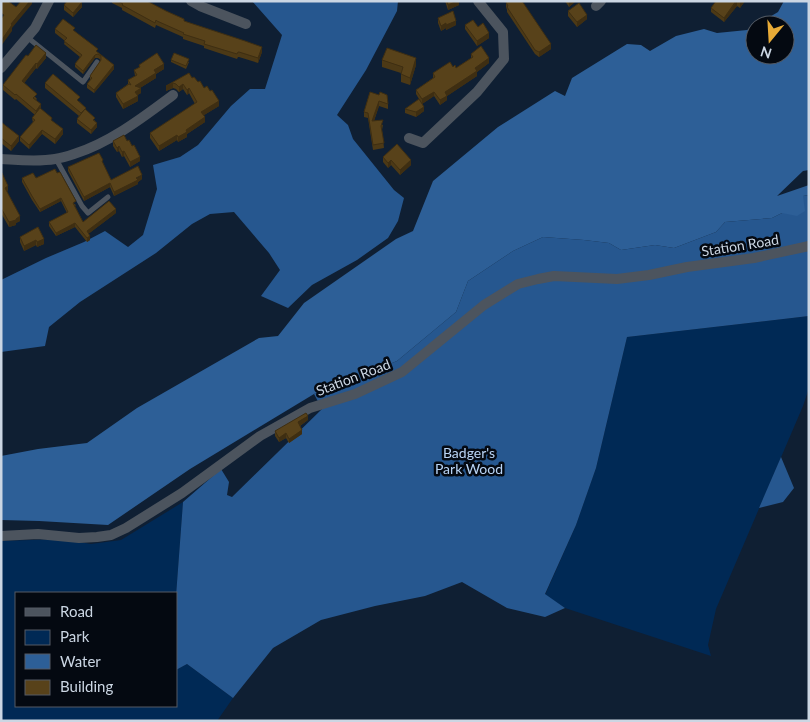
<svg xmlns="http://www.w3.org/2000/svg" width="810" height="722" viewBox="0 0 810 722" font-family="Lato,sans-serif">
<rect width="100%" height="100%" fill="#0f1f33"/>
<!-- green -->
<path fill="#002955" d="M809,316V388L803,406L716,609L708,645L711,656L565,608L545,595L576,525L596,468L627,337Z
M183,502L176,596V593H16V706H176V670L187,664L233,698L217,721H1V541L62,539L91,544L121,540Z"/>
<!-- forest -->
<path fill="#26578f" d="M252,1H398L397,11L366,70L337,115L348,125L353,139L394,190L404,198L398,221L388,238L357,260L312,285L288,308L261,296L280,270L269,253L234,212L210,214L192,224L156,253L80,302L49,327L45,346L1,352V280L46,258L84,242L105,231L128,247L143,235L157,189L153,165L180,157L198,145L231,106L250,89H265L282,35Z
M809,195V316L627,337L596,468L576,525L545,594L565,608L545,617L507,608L462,582L425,596L375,606L321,620L273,648L233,698L187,664L176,670V596L183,502L221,469L229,482L227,495L232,497L322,409L314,394L397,361L456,312L468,281L513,251L543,237L584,240L609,243L621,250L655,245L674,248L716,232L725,222L772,218L782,213L803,196Z
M781,457L794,488L783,502L759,508Z"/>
<!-- water -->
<path fill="#2d5f97" d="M784,1H809V170L803,171L777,196L809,185V195L803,196L805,211L797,216L782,213L772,218L725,222L716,232L674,248L655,245L621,250L609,243L584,240L543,237L513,251L468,281L456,312L397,361L314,394L190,469L108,525L39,521L1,520V456L38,449L87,443L137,408L259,338L278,336L304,303L396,239L413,231L433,181L498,127L555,91L565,96L572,78L627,44L641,45L650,51L676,36L704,29L717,33L747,30L755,26V55H785V25H756L778,12Z"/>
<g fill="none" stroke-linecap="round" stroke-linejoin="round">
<!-- lane -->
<path stroke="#4c545e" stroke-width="5" d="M27,37L83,82L97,62
M56,159L82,206L88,213L108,197"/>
<!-- street -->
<path stroke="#4c545e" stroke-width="10" d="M191,1L200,6L246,24
M596,6L601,1
M1,68L35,28L49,1
M409,138L423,143L477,92L504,59L503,32L478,1
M1,159C19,160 38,162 55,159C61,158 68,156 74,154C111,142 142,118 173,95
M1,536L38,534L79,538L97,537L111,535L126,528L182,493L260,436L310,408L355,394L402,372L484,305L518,284L538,279L554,276L617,279L649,275L687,267L754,258L809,246"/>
</g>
<!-- wall -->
<path fill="#4c3916" d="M112,1H147L184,21L262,52L258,63L239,57H238L237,59L204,48V46L183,39V37L156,25L155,28L122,10V8L112,3Z
M445,1H459V5L448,10Z
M565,1H576L569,7Z
M716,1H745L740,8L737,6L724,22L711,12V8Z
M506,2L551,49L539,57L535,54L507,12V10L506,7Z
M64,5L82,7L73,17L64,10Z
M568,11L587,19L577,27L568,16Z
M438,18L456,25L446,30V28L441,31L438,23Z
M465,25L478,27L489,38L477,46L465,29Z
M55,29L75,32L98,53L114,69L94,93L87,88V84L90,80V76L101,60L98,58H95L83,74L75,67V64L80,57L64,44L65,41L55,33Z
M471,54L489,63L477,72V76L447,96V100L440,105L434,96L422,104L416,94V90L433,78V73L456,68L471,58Z
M28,56L46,58L37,69L36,68L24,83L37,99L36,100L41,109L63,134L55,144L42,134L29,149L20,141V137L33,123L32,118L35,115L16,99L15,100L3,90V85Z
M171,60L189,62L186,69L171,62Z
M382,60L416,65L410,85L401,82V73L382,67Z
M139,65L164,69L156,74V78L140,88L141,93L137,95L138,101L123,109L116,97V93L128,84V80L135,76L134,70L139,68Z
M189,73L192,78L204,88L219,106L204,115L205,122L187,134V137L178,142L177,140L159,151L150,138V133L195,104L189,93L187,95L183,89L179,92L176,89L173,88L166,91V86Z
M45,83L80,102L95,121L97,127L91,134L77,123V119L79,116L45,88Z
M370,92L388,104V109L379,106L374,121L383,125L382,130L384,148L373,150L368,118L364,117V112Z
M405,109L424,111L416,117L405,113Z
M1,122L19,141L11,151L1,143Z
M113,141H127L140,161L130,167L124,156L122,157L119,151L117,152L113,146Z
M383,157L411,165L400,175L391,165L388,168L383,162Z
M103,164L111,180L142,179L138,182V184L114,196L110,187L84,201L68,171V167Z
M1,174L8,190L7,191L20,221L16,223V225L9,227L1,213Z
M22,178H36L76,205L75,206L83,222L116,213L88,234L90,240L87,242L75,227L56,236L49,226V222L67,213L61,201L40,212L32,200L22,182Z
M38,227L44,244L37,247L36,245L24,251L20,242V237Z
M308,420L300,426L302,434L289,443L286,438L279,442L275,436V431Z"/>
<!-- shaded-wall -->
<path fill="#3e2e12" d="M30,1H32V4L12,28V31L1,46V41L11,24Z
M457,1H459V5L448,10V5Z
M570,1H576L569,7V2Z
M737,1V6L724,22V18Z
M741,1H745L740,8V3Z
M82,2V7L73,17V13Z
M587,15V19L577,27V22Z
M456,21V25L446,30V25Z
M446,23V28L441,31V26Z
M489,33V38L477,46V41Z
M551,44V49L539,57V52Z
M262,47V52L258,63V58Z
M46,53V58L37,69V64Z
M95,55V58L83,74V71Z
M416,58V65L410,85V78Z
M489,58V63L477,72V76L447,96V100L440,105V100L445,92L475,68Z
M36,63V68L22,86V81Z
M164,64V69L156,74V78L135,91V86L154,70Z
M114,65V69L94,93V90Z
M173,83V88L166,91V86Z
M183,84V89L179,92V87Z
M141,88V93L135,97V92Z
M189,88V93L187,95V90Z
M434,92V96L422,104V99Z
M138,96V101L123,109V104Z
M219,101V106L201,117V112Z
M379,101V106L372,126V121Z
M41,104V109L36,116V111Z
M424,107V111L416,117V112Z
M205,117V122L187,134V137L178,142V137L186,130Z
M97,123V127L91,134V130Z
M63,129V134L55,144V139Z
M42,130V134L29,149V145Z
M177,135V140L159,151V146Z
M19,136V141L11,151V146Z
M119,146V151L117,152V148Z
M124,151V156L122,157V152Z
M140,157V161L130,167V162Z
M391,160V165L388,168V163Z
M411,160V165L400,175V170Z
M142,175V179L138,182V184L114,196V192Z
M110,183V187L84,201V197Z
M8,186V190L5,192V188Z
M61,198V201L40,212V209Z
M116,209V213L87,235V231Z
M20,216V221L16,223V225L9,227V222Z
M75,223V227L56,236V233Z
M90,236V240L87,242V238Z
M44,239V244L37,247V242Z
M36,240V245L24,251V246Z
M308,416V420L298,427V422Z
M302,430V434L289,443V439Z
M286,433V438L279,442V438Z"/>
<!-- building -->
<path fill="#58421a" stroke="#3e2e12" d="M1,1H8L16,7L21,1H30L11,24L12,25L1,41V19L4,15L1,13Z
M67,1H81L82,2L73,13L64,5Z
M118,1H147L166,11L184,19V21L245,41L262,47L258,58L239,52H238L237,54L204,44L205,41L183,34L184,33L157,21L156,20L155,23L122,5L123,4Z
M447,1H457L448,5Z
M507,1H522L551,44L539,52L535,50L507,7L508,6L506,2Z
M716,1H736L724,18L711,8Z
M579,3L587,15L577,22L568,11Z
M453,11L456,21L446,25V23L441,26L438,18Z
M63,19L75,28L73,30L98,49L96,51L114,65L94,90L87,84L92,78L90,76L101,60V56L98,54L95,55L83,71L75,64L82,55L64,41L67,38L55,29Z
M473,20L478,27L483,23L489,33L477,41L465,25Z
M36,45L46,53L37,64L36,63L22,81L37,94L33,98L41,104L36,111L16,94L15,95L3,85L26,55L28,56Z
M481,46L489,58L475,68L477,71L445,92L447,96L440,100L434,92L422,99L416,90L435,77L433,73L450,62L453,67L455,65L456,68L473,57L471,54Z
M387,48L416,58L410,78L401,74L403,67L382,60Z
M157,53L164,64L154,70L156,73L135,86L141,88L135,92L138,96L123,104L116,93L129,84L131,85L128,80L137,75L134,70L140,67L139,65Z
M174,53L189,59L186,66L171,60Z
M189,73L192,78L194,77L198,82L200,81L204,88L207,86L210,91L212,90L219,101L201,112L205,117L186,130L187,132L178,137L177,135L159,146L150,133L197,102L189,88L187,90L183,84L179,87L176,84L173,83L166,86Z
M53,74L80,97L77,100L86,108L81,113L45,83Z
M370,92L379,95L380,92L387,95L388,104L379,101L372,121L383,120L381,126L384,143L373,145L368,113L364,112Z
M419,99L424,107L416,112L405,109Z
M40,108L52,118L51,120L63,129L55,139L42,130L29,145L20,137L35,120L32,118Z
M85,109L95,118L93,120L97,123L91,130L77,119Z
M1,122L19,136L11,146L1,138Z
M124,135L127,141L129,140L132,146L134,145L140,157L130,162L124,151L122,152L119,146L117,148L113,141Z
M397,144L411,160L400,170L391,160L388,163L383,157Z
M99,153L103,160L102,161L111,180L138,166L142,175L136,178L138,180L114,192L110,183L84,197L68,167Z
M55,169L57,173L60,172L76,201L73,203L83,222L109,201L116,209L87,231L90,236L87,238L75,223L56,233L49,222L68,212L61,198L40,209L32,196L22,178L33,173L36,178Z
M2,173L8,186L5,188L20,216L16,219V220L9,222L1,208Z
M38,227L44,239L37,242L36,240L24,246L20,237Z
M306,413L308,416L298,422L302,430L289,439L286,433L279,438L275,431Z"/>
<g text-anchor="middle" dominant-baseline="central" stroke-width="5" stroke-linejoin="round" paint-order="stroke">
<!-- street labels -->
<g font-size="14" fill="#cbd6e3" stroke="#040911">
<text transform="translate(740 245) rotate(-9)">Station Road</text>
<text transform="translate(353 377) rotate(-21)">Station Road</text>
</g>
<!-- park labels -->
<g font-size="14" fill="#b9d4f5" stroke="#040911">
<text x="469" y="452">Badger's<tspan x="469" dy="16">Park Wood</tspan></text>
</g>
</g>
<!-- border -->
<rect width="810" height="722" fill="none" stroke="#cbd6e3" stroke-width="5"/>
<!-- legend -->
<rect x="15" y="592" width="162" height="115" fill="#040911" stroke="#545b65"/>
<rect x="25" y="608" width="25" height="8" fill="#4c545e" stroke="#545b65"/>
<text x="60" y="617" font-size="15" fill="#cbd6e3">Road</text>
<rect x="25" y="630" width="25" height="15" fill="#002955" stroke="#545b65"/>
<text x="60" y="642" font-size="15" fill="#cbd6e3">Park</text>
<rect x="25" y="654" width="25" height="15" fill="#2d5f97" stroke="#545b65"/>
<text x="60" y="667" font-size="15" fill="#cbd6e3">Water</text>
<rect x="25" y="680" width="25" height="15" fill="#58421a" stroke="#545b65"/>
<text x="60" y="692" font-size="15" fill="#cbd6e3">Building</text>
<!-- north arrow -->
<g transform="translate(770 40) rotate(198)"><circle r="24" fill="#040911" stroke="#545b65"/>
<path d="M0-4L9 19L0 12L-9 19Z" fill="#e8ab37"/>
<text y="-8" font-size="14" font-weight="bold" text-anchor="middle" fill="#cbd6e3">N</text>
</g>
</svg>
